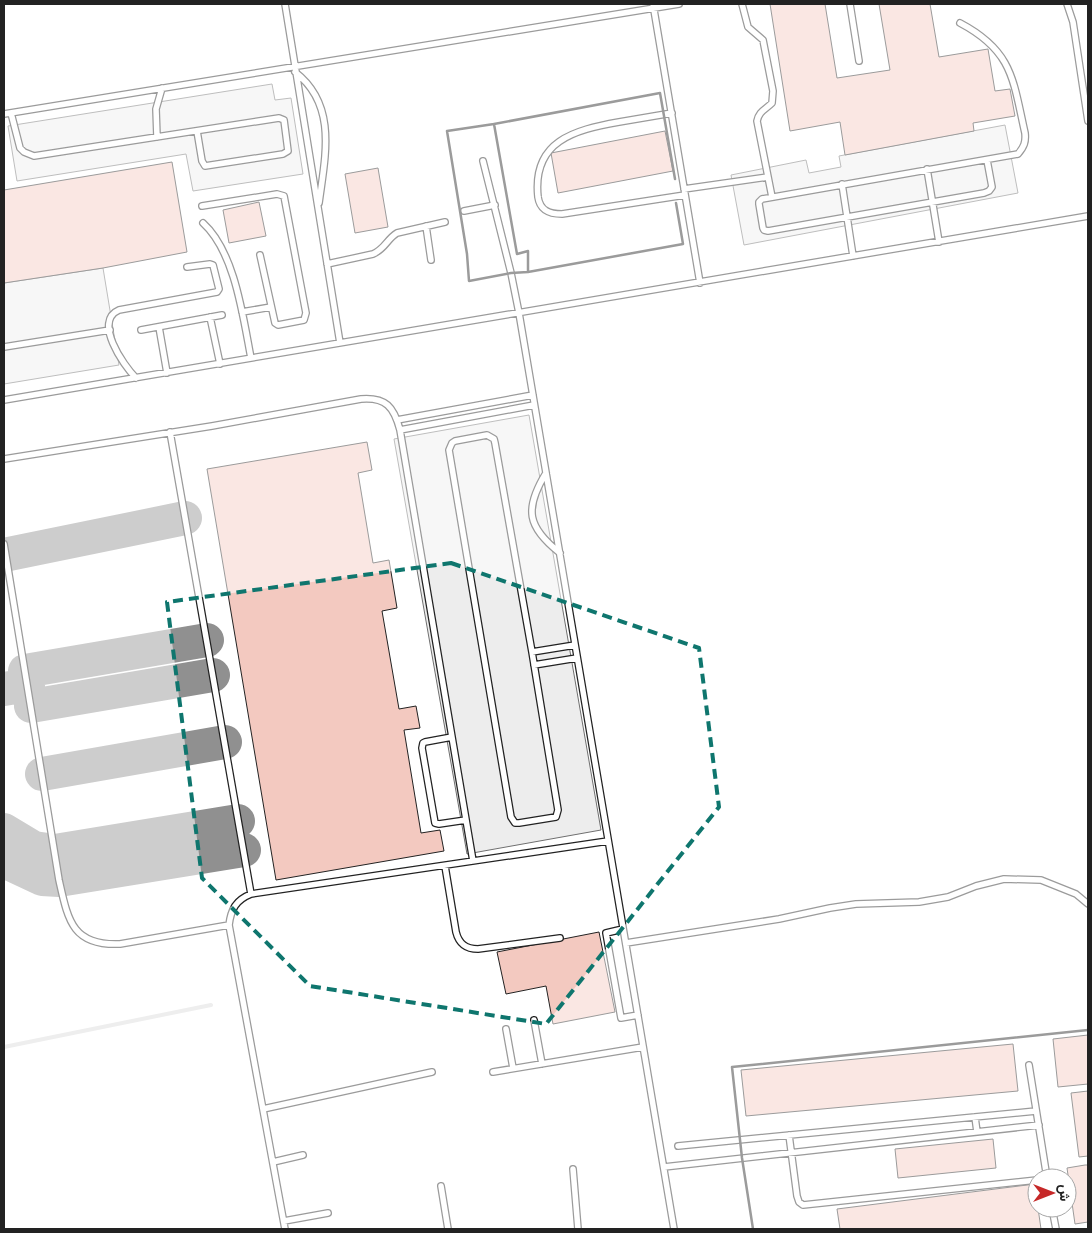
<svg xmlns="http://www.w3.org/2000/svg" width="1092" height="1233" viewBox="0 0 1092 1233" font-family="'Work Sans',Vazirmatn,sans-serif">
<rect width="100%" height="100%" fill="#fff"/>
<!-- parking -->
<path fill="#ededed" stroke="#6f6f6f" d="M272,84L275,100L291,98L303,174L193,191L186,154L17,181L8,126Z
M1005,125L1018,193L744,245L731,175L806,160L809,173L841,167L839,156Z
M103,268L119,365L4,384V283Z
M529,415L601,830L467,854L394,439Z"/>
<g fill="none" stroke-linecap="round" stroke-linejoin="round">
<!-- stream -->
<path stroke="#d9d9d9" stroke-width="4" d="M4,1047L211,1005"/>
<!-- taxiway -->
<path stroke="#909090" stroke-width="34" d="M4,555L185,518
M25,671L207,640
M4,689L28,685
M31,706L213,675
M42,774L225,742
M4,830L34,848L55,851L238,821
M4,861L42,879L59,880L244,850"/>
</g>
<!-- building -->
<path fill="#f3c9c0" stroke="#222" d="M770,4H825L837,78L890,70L879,4H930L939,57L988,49L995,91L1010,89L1015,116L973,123L974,131L845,155L840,122L790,131Z
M665,131L673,171L558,193L551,153Z
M172,162L187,252L103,268L4,283V190Z
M378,168L388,227L355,233L345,174Z
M259,202L266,236L229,243L223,210Z
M367,442L372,470L358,473L373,563L389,560L397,608L382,611L399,709L416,706L420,728L404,730L421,833L440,830L444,851L276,880L207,469Z
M599,932L615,1012L553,1024L546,986L506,994L497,952Z
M1088,1035V1084L1058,1087L1053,1039Z
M1013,1044L1018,1091L746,1116L741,1070Z
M1088,1091V1156L1079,1157L1071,1093Z
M993,1139L996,1168L898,1178L895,1149Z
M1085,1165H1088V1222L1075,1224L1067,1168Z
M1035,1184L1037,1208H1038L1041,1229H840L837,1209Z"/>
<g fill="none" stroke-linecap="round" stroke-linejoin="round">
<!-- lane casing -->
<g stroke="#222" stroke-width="8">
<path id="lane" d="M285,4L340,343
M653,4L700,283
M742,4L748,27L763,40L773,91L772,103C765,110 759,111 757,121L772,197
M850,4L859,61
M1067,4L1073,22L1088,121
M960,23C1013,51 1013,80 1025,133C1026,142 1024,147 1018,154L762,199L759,202V204L763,228L764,230L768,231L984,193L989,191L992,187L987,160
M295,72C338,105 325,157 319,203
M11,113L20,148L24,152L34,156L279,118L284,120L288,151L283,154L205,166L202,161L197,131
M672,113C654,116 636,119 619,122C574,130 532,141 538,197C540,211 550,214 562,214L685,195
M4,114L679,4
M157,137L156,109L162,88
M483,161L511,273L519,313L674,1229
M927,169L939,242
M842,184L853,256
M684,189L768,177
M202,206L277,194L284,196L306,313L304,320L278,325L275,323L260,255
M464,211L495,205
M203,223C235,252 243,317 251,358
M426,226L431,260
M327,264L373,254C385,249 387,239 397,233L445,222
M242,312L271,307
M210,317L220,364
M159,327L167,373
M141,330L222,315
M4,347L110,330
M136,378C123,365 93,321 119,310L217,292L219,289L213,265L210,264L187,267
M4,400L1088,216
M397,420L533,395
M400,430L534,405
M170,432L251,894
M487,435L494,439L495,443L532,652L558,810L556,817L519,823H515L511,817L449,450L452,443L455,441Z
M4,459L212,426L361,399C386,397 394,407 400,430L473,861
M546,473C524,509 527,527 560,553
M4,544L59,880C68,920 72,946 120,944L229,925
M532,652L575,645
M534,665L577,658
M452,737L425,742L423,743L422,748L435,823L439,824L466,820
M445,866L456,932C459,944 466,949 478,949L560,938
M623,929L606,933L621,1018L638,1015
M626,943L779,919L830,908L856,904L919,902L948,897L976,886L1004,879L1041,880L1076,894L1088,904
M534,1020L542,1064
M506,1029L513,1068
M1029,1065L1047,1178
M493,1072L643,1047
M263,1109L432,1072
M975,1117L977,1132
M789,1135L797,1196L799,1202L803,1205L1037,1180
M678,1146L1036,1111
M273,1162L303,1155
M664,1167L1039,1125
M573,1169L578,1229
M441,1186L448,1229
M1052,1208L1056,1229
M284,1221L328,1213
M285,1229L229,925C231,909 236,900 251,894L608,841"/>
</g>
<!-- lane -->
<use href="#lane" stroke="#fff" stroke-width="5.5"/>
<!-- wall -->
<path stroke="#222" stroke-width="2.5" d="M494,124L660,93L675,179
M528,272V251L517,254L494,124L447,131L467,254L469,281L511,273L528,272L683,244L676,203
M753,1229L742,1158L732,1067L1088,1030"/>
</g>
<!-- marked area -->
<path d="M0 0H1092V1233H0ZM451,563L699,648L719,807L546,1024L310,986L202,878L167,602Z" fill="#fff" fill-opacity=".55" fill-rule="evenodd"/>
<path fill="none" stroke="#0f766e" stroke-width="4" stroke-dasharray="10 6" stroke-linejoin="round" d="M451,563L699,648L719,807L546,1024L310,986L202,878L167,602Z"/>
<!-- border -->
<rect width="1092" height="1233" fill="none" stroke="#222222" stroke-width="10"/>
<!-- north arrow -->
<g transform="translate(1052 1193) rotate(90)"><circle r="24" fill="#ffffff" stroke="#a7a7a7"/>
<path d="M0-4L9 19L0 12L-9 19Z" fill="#c62828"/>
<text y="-8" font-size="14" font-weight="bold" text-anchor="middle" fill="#222222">ش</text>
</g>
</svg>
